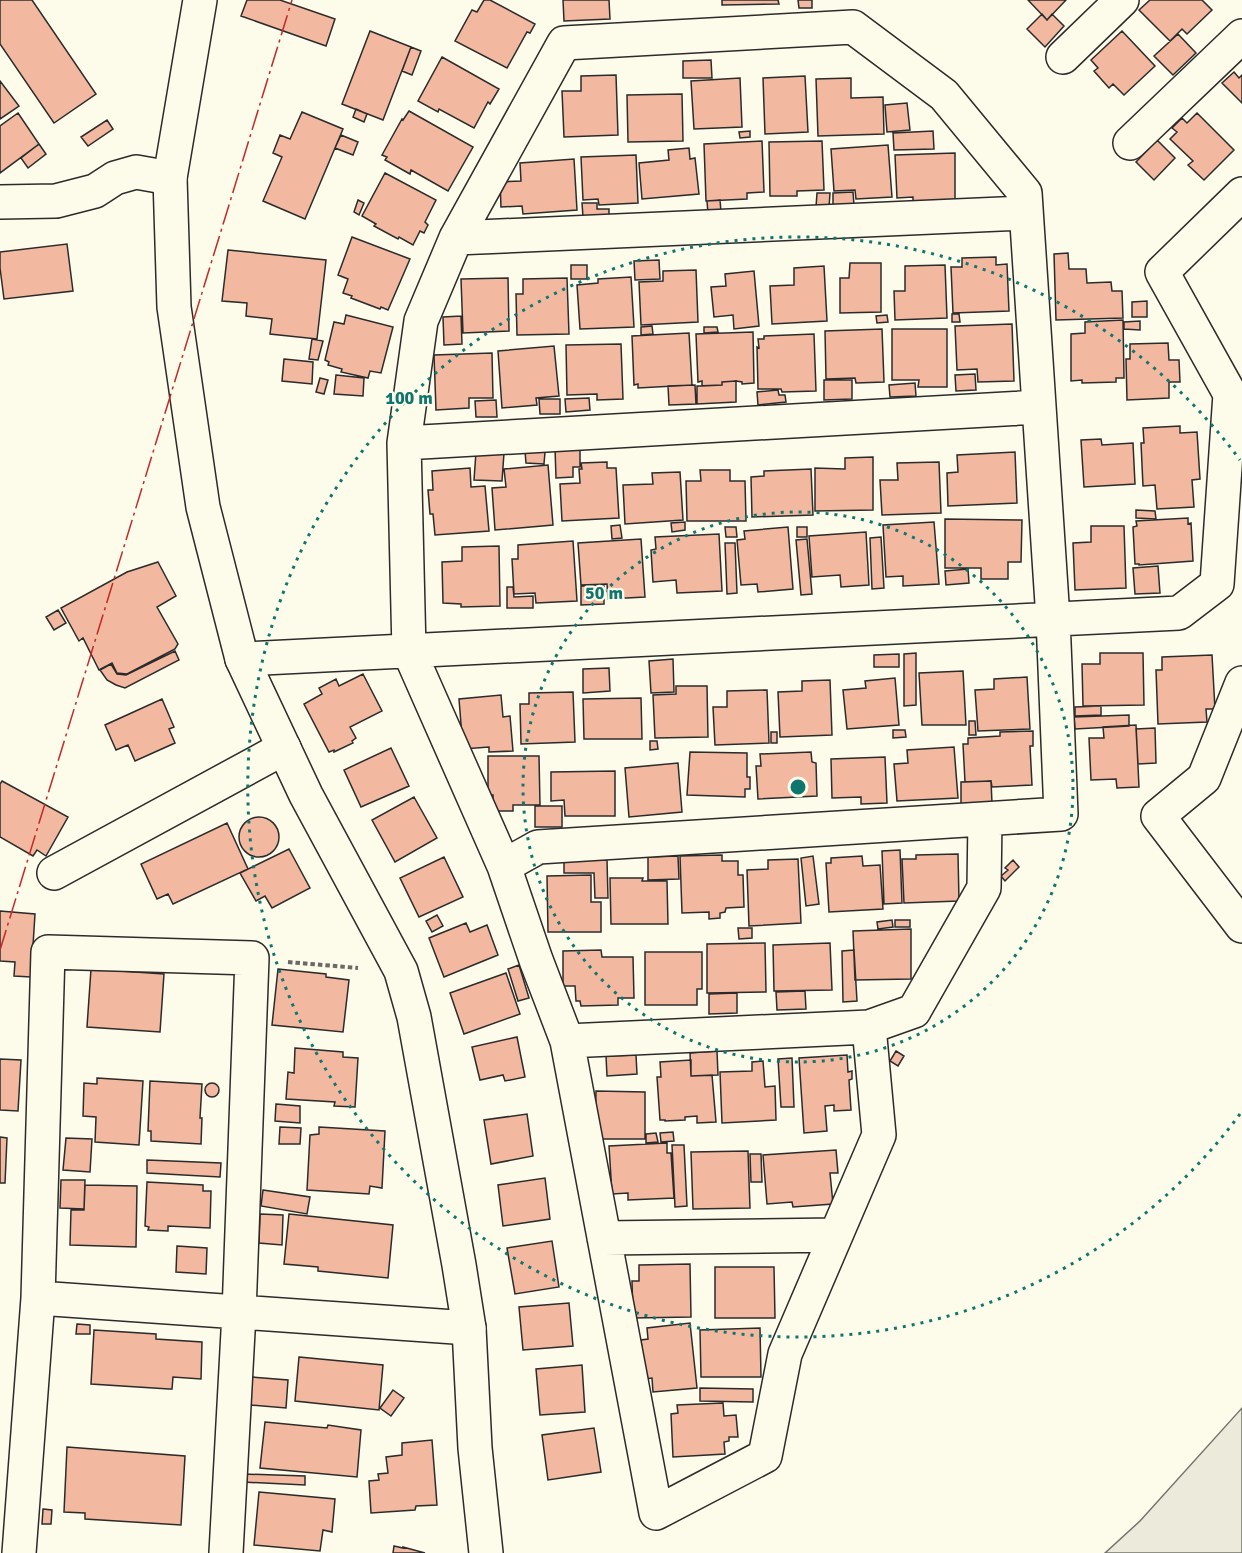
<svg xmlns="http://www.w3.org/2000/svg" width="1242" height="1553" viewBox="0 0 1242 1553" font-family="Signika,sans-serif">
<rect width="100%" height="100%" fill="#fdfbea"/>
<!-- green -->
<path fill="#ecebdb" stroke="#74746e" stroke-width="1.5" d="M1242,1408V1553H1105L1140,1521Z"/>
<!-- building -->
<path fill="#f2b8a0" stroke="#2b2b2b" stroke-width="1.5" d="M0,0H32L96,94L54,123L0,44Z
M247,0H280L335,19L326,46L241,16Z
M484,0H490L535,24L530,33L527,32L507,68L455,41L472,10L477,12Z
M563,0H609L610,19L564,21Z
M722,0H778L779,4L722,5Z
M798,0H812V8H799Z
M1028,0H1066L1047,20Z
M1150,0H1202L1212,10L1187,34L1182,29L1170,41L1139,10Z
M1042,14L1047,20L1052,14L1064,26L1045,47L1027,29Z
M370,31L411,47L383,120L342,104Z
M1122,31L1155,66L1124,95L1113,84L1109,88L1094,71L1098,68L1091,60Z
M1178,34L1196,53L1173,75L1154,56Z
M411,47L421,51L412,75L402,71Z
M442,57L499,89L490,104L488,102L474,128L439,109L438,112L418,101Z
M711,60L712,78H683V61Z
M1234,72L1239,78L1242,75V103L1222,83Z
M616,75L618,135L564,137L562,91H581V76Z
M805,76L808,132L765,134L763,78Z
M740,78L742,127L694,129L691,81Z
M851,78V98L883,97L884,134L818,136L816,79Z
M0,81L19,106L0,119Z
M682,94L683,141L628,142L627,95Z
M907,103L910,130L887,132L885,105Z
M356,109L367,114L364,122L353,117Z
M409,111L473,147L448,191L411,170L410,174L385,160L387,157L382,155L402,119L403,120Z
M302,112L343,129L305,219L263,201L282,157L273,153L280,135L290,139Z
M18,113L39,144L0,173V126Z
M1197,113L1234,150L1204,180L1188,165L1193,161L1170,139L1177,132L1172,128L1182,118L1187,123Z
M107,120L113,129L88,146L81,137Z
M750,131V137L740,138L739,132Z
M933,131L934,149L894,150L893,133Z
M341,135L358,142L353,155L335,148Z
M1157,140L1175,158L1154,180L1136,162Z
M762,141L764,192L747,193V199L706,201L704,144Z
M822,141L824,190L797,191V196H770L769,142Z
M39,144L46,154L28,168L21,158Z
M888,145L892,197L856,199L855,190L834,191L831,149Z
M689,148L690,159L695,158L699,194L642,199L639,163L669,160L668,150Z
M955,153V201L913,202V197L897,198L895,155Z
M636,155L638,203L599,205L598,199L583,200L581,157Z
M574,159L577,210L523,214L522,206L501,207L500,182L521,181L520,163Z
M385,173L436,200L425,222L428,225L424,233L420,231L413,245L399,237L398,239L374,226L376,224L362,216Z
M853,192L854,205H833V193Z
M817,193H830L829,207H816Z
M358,200L364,203L359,215L354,212Z
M720,200L721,212L708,214L707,201Z
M582,203H597V209H609V216L583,217Z
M352,237L410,259L388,310L381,307L380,309L351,298L352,296L343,293L348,279L338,275Z
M67,244L73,291L4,299L0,268V252Z
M228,250L326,260L317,339L270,334L272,319L246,316L247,303L222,301Z
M1068,253L1069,269H1086L1087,283L1111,282L1112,291H1122L1123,318L1056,320L1054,254Z
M996,257V265L1007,264L1009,311L953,313L951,267H962V258Z
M659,260L660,279L635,280L634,261Z
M850,263H881V312L840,313V278H849Z
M571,265H587V279H571Z
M945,265L947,318L895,320L894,291H905V266Z
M824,266L827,321L772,324L770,286L794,285V268Z
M696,270L698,322L641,325L639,282L663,281V271Z
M754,271L759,326L734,329L733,315L714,317L711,287L726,286L725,274Z
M631,277L634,327L580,329L577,285L598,283V279Z
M508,278L509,331L463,333L461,279Z
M567,278L569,334L517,335L516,294H523V279Z
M1147,301V317H1132V302Z
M952,314H959L960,322H952Z
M346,315L393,327L381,373L370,371L368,378L341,372L342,369L328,365L329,362L325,360L334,322L344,324Z
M887,315L888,322L877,323L876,316Z
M461,316L462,344L444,345L443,317Z
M1123,320L1124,378H1116V382L1082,383V380L1071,381V334L1085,333V322Z
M1140,321V330L1124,329V322Z
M1012,324L1014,381L978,382L977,369L957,370L955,326Z
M652,326L653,334L641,335V327Z
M704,327H717L718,332L704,333Z
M882,329L884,382L856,383L855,378L826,379L825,331Z
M892,329H947V387H918L919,380H892Z
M753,332L754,383L742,384V382L736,381L722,382V385L702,386V381L698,382L696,334Z
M689,333L692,385L638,388V384L634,385L632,336Z
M814,334L816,391L782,392L781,389H758L757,347L759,348L758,339H764V336Z
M312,339L323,341L318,360L309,359Z
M1168,343L1169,360H1179L1180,382H1169V398L1127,400L1126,359H1130V344Z
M621,344L623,399L597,400V394L567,395L566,345Z
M554,346L559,396L536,398L537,405L502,408L498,351Z
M492,353L493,398H469V408L436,410L434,355Z
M284,359L313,362L312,384L282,381Z
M975,374L976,390L956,391L955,375Z
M336,375L364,378L363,396L334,394Z
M320,378L328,380L324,394L316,392Z
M824,380H852V399L824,400Z
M736,381V402L697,404V386L722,385V382Z
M915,383L916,396L890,397L889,385Z
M695,385L696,404L669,405L668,386Z
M778,390L779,395H785L786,402L758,405L757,392Z
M589,398L590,410L566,412L565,399Z
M539,399H560V414H540Z
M496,400L497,417H476L475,401Z
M1180,426V433L1197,432L1200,479L1192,480L1194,507L1157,509L1155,485L1143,486L1141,443H1144L1143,428Z
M1101,439L1102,445L1133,443L1135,484L1084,487L1081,440Z
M555,448H580V467H573V477L556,478Z
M525,451L545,452L544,464L526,463Z
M476,452L504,453L502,481L474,480Z
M1015,452L1017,503L948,506L947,473L958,472L957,455Z
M873,457V510L815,511V468L845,469V458Z
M607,462V468H616L619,518L562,521L560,484L580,483L579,469H582L581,463Z
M939,462L941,513L882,515L880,480H898L897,463Z
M548,465L553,525L495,530L492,488L506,487L504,469Z
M470,468L471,487L485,486L489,531L435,535L433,514H430L428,490H433L432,471Z
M811,469L813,515L752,517L751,477L764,476V471Z
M700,470H730V481H745L746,521H687L686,481H701Z
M680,472L683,520L625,524L623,485L653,484L652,473Z
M1136,510L1155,511L1156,519L1136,518Z
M1188,518V524L1191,523L1193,561L1139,565V564H1135L1133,527L1137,526L1136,521Z
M945,519L1022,520L1021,562H1008V579H981V568H945Z
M685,522V530L672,532L671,523Z
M934,522L939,584L903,586V576L886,577L883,525Z
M620,525L622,538L612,539L611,526Z
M1091,526H1124L1126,588L1075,590L1073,543L1091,542Z
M725,527H736L737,537H726Z
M788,527L793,589L758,592L757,584L741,585L737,540L745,539L744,531Z
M797,527H807V537H797Z
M866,532L869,585L841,587L840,575L812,577L809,536Z
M719,534L722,591L677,593L676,580L653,582L651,550L656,549L655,537Z
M881,537L884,588L872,589L870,538Z
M641,539L645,597L608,599L607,584L581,585L578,543Z
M807,539L812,594L801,595L796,540Z
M573,541L577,601L536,603L535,593L514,594L512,559H518V545Z
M725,543H735L737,593L727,594Z
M499,546L500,606L461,607V604L443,603L442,562L462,561V547Z
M158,562L176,596L157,607L178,644L175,649L127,674L117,673L112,663L99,670L83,638L79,641L61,608L127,572Z
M1158,566L1160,593L1135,594L1133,568Z
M968,569L969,583L946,585L945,571Z
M581,586H604V604L581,605Z
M507,587H513L514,597L533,596V608H507Z
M58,610L66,623L54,630L46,617Z
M175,651L179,660L125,688L116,685L107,680L100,670L111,664L117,674L126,675Z
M916,653V705L904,706V654Z
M1100,653H1143L1144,705L1083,706L1082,664H1100Z
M899,654V667H874V655Z
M1212,655L1215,709H1206L1207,722L1158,724L1156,670H1162V657Z
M673,659L674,692L651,693L649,661Z
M609,668L610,691L583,693V669Z
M963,671L966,725H922L919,673Z
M363,674L382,711L350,727L356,738L352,741L353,743L334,752V750L329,752L304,704L322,694L319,688L336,679L339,686Z
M1027,677L1030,729L978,731L975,690L994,689V679Z
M895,678L899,725L847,729L843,690L866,688L865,681Z
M830,680L832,735L780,737L778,692L802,691V681Z
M676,686H707L708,737L655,738L653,695L676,694Z
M767,690L769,743L715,745L713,707H727V691Z
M573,692L575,742L521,744L520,704H529V693Z
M501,695L503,717L510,716L513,751L489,752V747L463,749L459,699Z
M641,698L642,739H584L583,699Z
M162,699L174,727L169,729L175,743L135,761L128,745L116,750L105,725Z
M1101,706V715L1075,716V707Z
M1129,715V726L1075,729L1074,717Z
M969,721H975L976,735H969Z
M1136,725L1139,787L1117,788L1116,779L1091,780L1089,738H1104L1103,727Z
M1155,728L1156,763L1138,764L1136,729Z
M893,730H905L906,737L893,738Z
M1033,731V746H1030L1032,785L992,787L991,781L965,782L963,744H968V738L1000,736V732Z
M771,732H777V743H771Z
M650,741H657L658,749L650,750Z
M954,747L958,798L897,801L894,764L908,763L907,750Z
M391,748L409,786L361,807L344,770Z
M690,752L747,753V777H750V789H745V797L687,795Z
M811,752L812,762L816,763L817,796L758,799L756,766H761L760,754Z
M488,756H539L540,805H513V811H493V795H488Z
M885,757L887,803L861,804V797L832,798L831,759Z
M678,763L682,812L629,817L625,768Z
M615,771V816H565L564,800L551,801V772Z
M2,781L68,817L46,856L37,850L33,856L0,837V784Z
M991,781L992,803L961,804V782Z
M414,797L437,838L395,862L372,820Z
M535,806H562V827H535Z
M239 837a20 20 0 1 1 40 0a20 20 0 1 1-40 0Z
M227,823L248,869L173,904L168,894L157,899L141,864Z
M289,849L310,888L272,908L265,896L256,901L240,873Z
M900,850L902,903L884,904L882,851Z
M958,854L959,901L904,903L902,859H916V855Z
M722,855V861H738V875H743L744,907L726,908L725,912L720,913V918L709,919V912L682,913L680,856Z
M678,856L679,879L648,880V857Z
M813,856L819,904L806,906L801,858Z
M862,856L863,866L880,865L883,909L829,912L826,863H831V858Z
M444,857L463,897L419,917L400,878Z
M798,859L801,923L749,926L747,870L768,869V860Z
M564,860H607L608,898H595L594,873H564Z
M1013,860L1019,867L1005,881L1001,876L1008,870L1005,868Z
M591,875V902H601V932H548L547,876Z
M610,878H643L642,881H667L668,924H611Z
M0,911L35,914L31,977L14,976L15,962L0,961Z
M437,915L443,926L432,932L426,921Z
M892,920L893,927L878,929L877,922Z
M895,920H910V927H895Z
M466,923L470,932L487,925L498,955L444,977L429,938Z
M738,928H752V938L739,939Z
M911,929V979L855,980L853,931Z
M765,943L766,992L707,993V944Z
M830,943L832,990L774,991L773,945Z
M601,950L602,957H633L634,998H618V1005L581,1006L580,1001H576L575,986H563V951Z
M854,950L857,1001L843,1002L842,951Z
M645,952H702V989H697V1005H645Z
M519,965L529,998L518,1001L508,969Z
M91,969L164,974L160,1032L87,1027Z
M278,969L326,974V977L349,980L343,1032L272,1025Z
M506,973L520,1014L464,1034L450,993Z
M805,991L806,1009L777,1010L776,992Z
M737,993V1013L709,1014V994Z
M517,1037L525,1077L505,1081L503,1075L480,1080L472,1047Z
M295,1048L343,1052V1057L358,1058L355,1107L334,1106L335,1102L286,1099L288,1072L294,1073Z
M717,1051L718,1075L691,1076L690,1053Z
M896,1051L904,1056L898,1066L890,1061Z
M636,1055L637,1074L607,1076L606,1056Z
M847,1055L848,1072L852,1071V1079L849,1080L851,1110L834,1111V1105L825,1106L827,1131L804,1133L799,1058Z
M792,1058L794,1107H781L778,1059Z
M0,1059L21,1060L18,1111L0,1110Z
M691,1060V1076L712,1075L716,1122L697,1123V1116L685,1117V1120L665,1121V1120H660L657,1077H661L660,1062Z
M763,1061L765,1087L775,1086L776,1120L722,1123L720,1072L752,1071V1062Z
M97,1078L143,1081L139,1145L95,1142L96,1117L83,1116L84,1083L97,1084Z
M150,1081L202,1084L200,1118H202L201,1144L151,1141V1131H148Z
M205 1090a7 7 0 1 1 14 0a7 7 0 1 1-14 0Z
M596,1091L645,1092V1139H595Z
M276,1104L300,1106V1123L275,1121Z
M527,1114L533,1156L491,1164L484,1120Z
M280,1127L301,1128L300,1144H279Z
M319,1127L385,1131L382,1188L370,1186L369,1194L307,1190L310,1135L319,1134Z
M673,1132L674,1141L661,1142L660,1133Z
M656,1133L658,1142L646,1143V1134Z
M0,1137L7,1138L5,1183H0Z
M66,1138L92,1139L90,1172L63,1170Z
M667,1143V1153H671L674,1198L628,1200V1193L612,1194L609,1146Z
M672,1145H684L687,1206L675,1207Z
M836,1150L838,1173H830L833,1204L793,1207L792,1202L767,1204L763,1155Z
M748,1151L750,1208L693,1209L691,1152Z
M750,1154H761L762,1182H751Z
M147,1160L221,1163L220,1177L147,1173Z
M545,1178L550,1219L503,1226L498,1185Z
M61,1180H85L84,1209L60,1208Z
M147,1182L203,1185V1191H211L210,1228L168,1226V1231L148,1230L149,1227L145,1226Z
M85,1185L137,1186L136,1247L70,1245L71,1210H84Z
M263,1190L310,1197L307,1214L261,1206Z
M260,1214L283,1215L282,1245L259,1243Z
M289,1214L393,1225L388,1278L318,1271V1267L284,1264Z
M552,1241L559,1287L515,1294L507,1248Z
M177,1246L207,1248L206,1274L176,1272Z
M690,1264L691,1317L633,1318L632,1281H639V1265Z
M715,1267H774L775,1318H715Z
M569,1303L573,1346L523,1350L519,1307Z
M690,1323L697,1388L653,1392L652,1378L645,1379L641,1340L648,1339L647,1328Z
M77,1324L90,1325V1334H76Z
M760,1328L761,1377H701L700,1330Z
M94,1330L156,1334V1339L202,1342L201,1379L173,1377L172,1389H169L91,1384Z
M299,1357L383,1365L379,1410L295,1401Z
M582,1365L585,1412L540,1415L536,1369Z
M252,1377L288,1380L286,1408L250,1405Z
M700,1388L753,1389V1402L700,1401Z
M393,1390L404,1398L391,1416L380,1408Z
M723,1403L724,1416L736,1415L738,1437H729V1441L724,1442L725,1454L673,1457L671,1414L678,1413L677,1405Z
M265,1422L327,1428L328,1425L361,1430L357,1477L260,1468Z
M594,1428L601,1472L548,1480L542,1435Z
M432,1440L437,1505L416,1506L415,1510L371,1513L369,1481L379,1480L378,1474L388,1473L386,1457L402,1455V1443Z
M67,1447L185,1456L181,1525L85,1519V1513L64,1512Z
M243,1474L305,1476V1485L243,1482Z
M259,1492L335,1499L332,1532L323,1530L320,1551L254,1545Z
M43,1509L52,1510L51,1524H42Z
M394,1546L403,1548V1547L425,1553H393Z"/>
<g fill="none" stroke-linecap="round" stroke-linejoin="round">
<!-- minor casing -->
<g stroke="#2b2b2b" stroke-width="36">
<path id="minor" d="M1063,57L1122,0
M1130,143L1242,36
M0,202L56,201L95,191L115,178L136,172L170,178
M456,238L1026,213
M404,443L1039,407
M242,659L1179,613L1217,584L1230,394L1162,272L1242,194
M1242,683L1204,778L1158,816L1242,926
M504,866L538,847L1061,814L1053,619L1025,193L944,95L853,27L564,43L456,238L421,321L404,443L409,651L504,866L536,960L567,1041L656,1513L765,1456L785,1354L879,1135L869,1027L914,1011L984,888L985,819
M54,873L284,748
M567,1041L869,1027
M604,1238L836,1235
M38,1298L469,1328
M19,1553L38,1298L48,952L252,958L239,1313L226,1553"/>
</g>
<!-- tertiary casing -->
<g stroke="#2b2b2b" stroke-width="36">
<path id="tertiary" d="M200,0L170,178L174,307L203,507L242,659L306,795L401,971L414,1017L459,1265L469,1328L475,1448L486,1553"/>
</g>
<!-- path -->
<path stroke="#6a6964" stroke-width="4" stroke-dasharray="4.5 3" stroke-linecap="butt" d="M288,962L358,968"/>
<!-- minor -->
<use href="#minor" stroke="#fdfbea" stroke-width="33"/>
<!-- tertiary -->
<use href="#tertiary" stroke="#fdfbea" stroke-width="33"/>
<!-- power -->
<path stroke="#c62828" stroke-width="1.5" stroke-dasharray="21 4.5 3 4.5" stroke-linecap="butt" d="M0,950L292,0"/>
</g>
<!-- distance rings -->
<g fill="none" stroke="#0f766e" stroke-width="3" stroke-dasharray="3 6">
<circle cx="798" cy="787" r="275"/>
<path d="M1240 1114A550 550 0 1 1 1240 460"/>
</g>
<circle cx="798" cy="787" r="9" fill="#0f766e" stroke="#fdfbea" stroke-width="3"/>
<g font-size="18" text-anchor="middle" font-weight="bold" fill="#0f766e" stroke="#fdfbea" stroke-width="4.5" stroke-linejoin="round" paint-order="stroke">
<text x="409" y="404">100 m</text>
<text x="604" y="599">50 m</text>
</g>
</svg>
